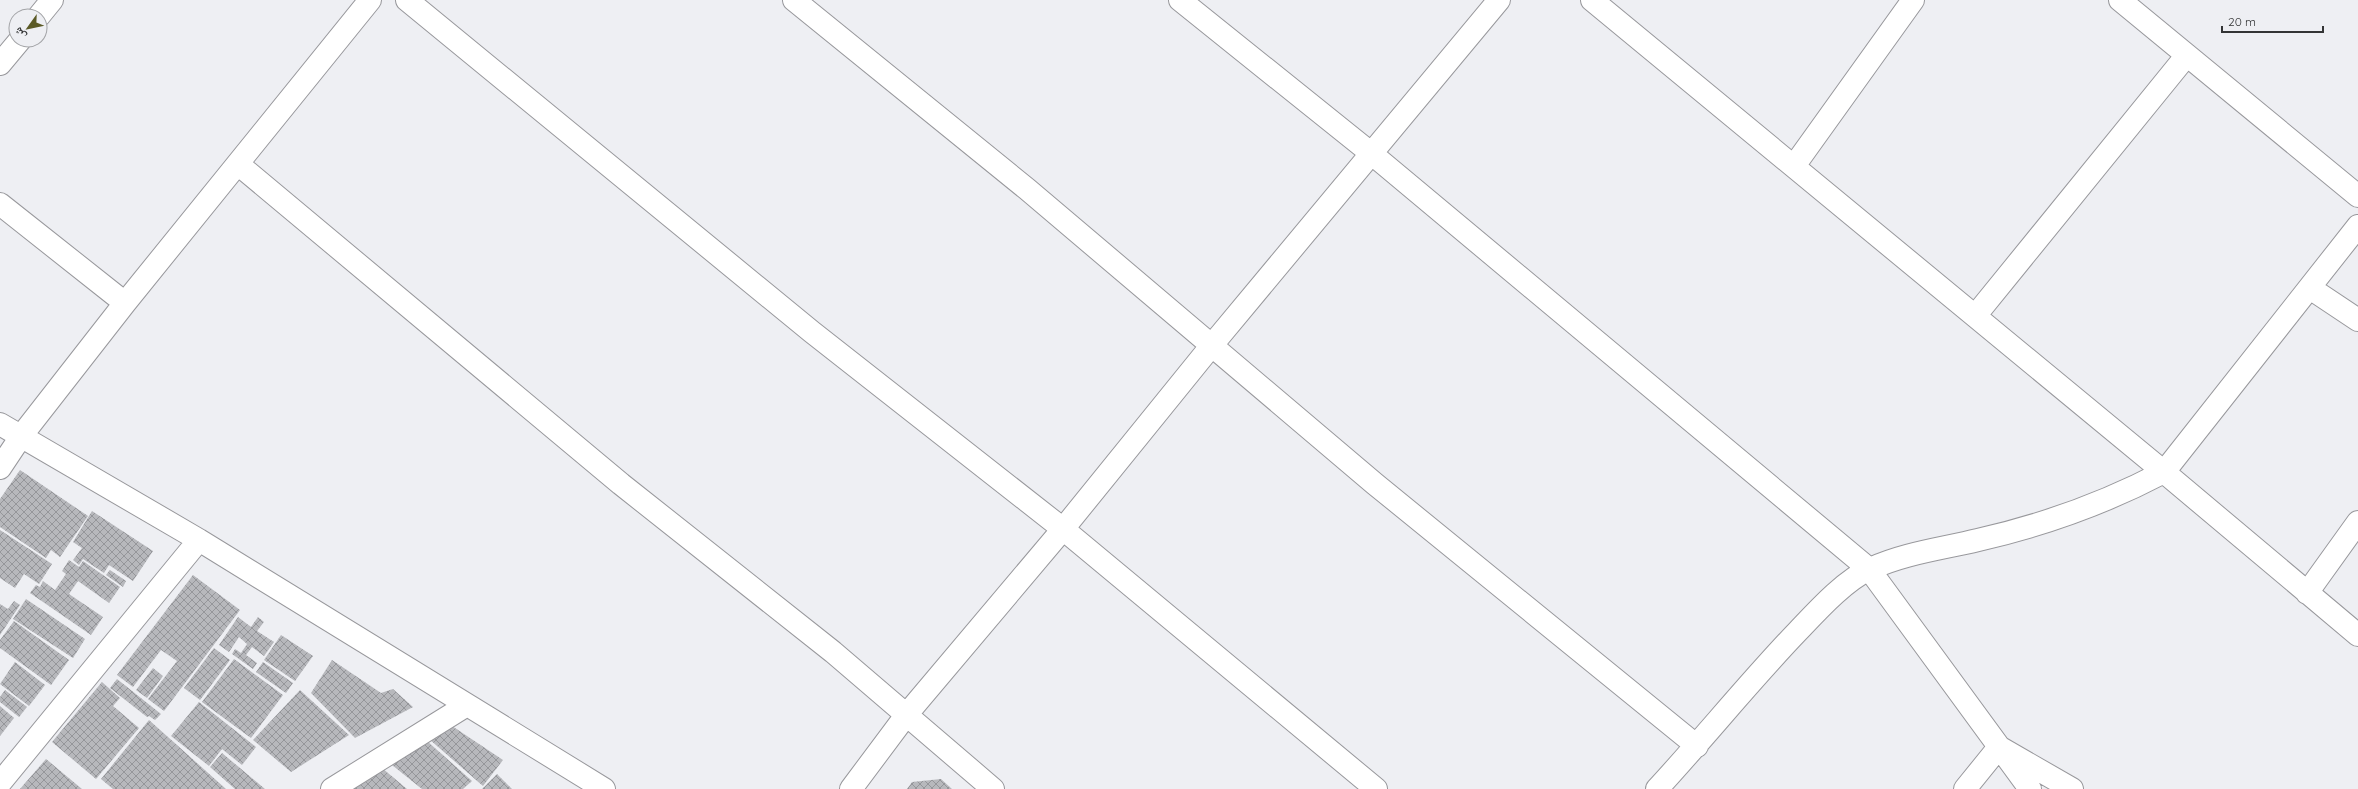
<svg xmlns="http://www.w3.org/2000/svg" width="2358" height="789" viewBox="0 0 2358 789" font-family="Quicksand,'Noto Naskh Arabic',sans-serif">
<defs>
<pattern id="building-cross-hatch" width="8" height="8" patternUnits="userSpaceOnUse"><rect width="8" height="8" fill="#b7b8bc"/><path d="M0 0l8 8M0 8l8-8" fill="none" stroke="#95969a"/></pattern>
</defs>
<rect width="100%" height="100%" fill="#eeeff3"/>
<!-- building -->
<path fill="url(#building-cross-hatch)" d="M20,470L88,516L60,557L51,550L46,558L0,527V499Z
M92,511L153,551L133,581L109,565L104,573L83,559L79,565L73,560L82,548L73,542Z
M0,530L52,564L39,584L24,574L15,588L0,578Z
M69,560L79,567L83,561L120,587L109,603L78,581L69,594L103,617L91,635L30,593L36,585L40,587L43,581L55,590L66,574L62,571Z
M110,570L126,581L123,587L106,575Z
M193,575L240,610L164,711L148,699L177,661L161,650L133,687L117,675Z
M26,599L85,639L73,658L13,619Z
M14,601L20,605L0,635V604L8,609Z
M238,617L251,627L258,617L264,622L257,631L274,642L264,656L252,647L246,655L257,663L253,669L232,654L235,649L241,653L247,644L239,637L229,652L219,645Z
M14,621L69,660L51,685L0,648V640Z
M281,635L313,656L295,681L264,660Z
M214,648L230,660L200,700L184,688Z
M234,659L283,695L251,738L202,702Z
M332,660L381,693L393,689L413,707L355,738L311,693Z
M15,662L45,685L29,706L0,684Z
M263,662L293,683L286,693L256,672Z
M153,668L163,676L147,698L136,690Z
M117,679L161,714L155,720L149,716L147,717L110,688Z
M102,682L120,698L113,706L139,728L96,779L52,742Z
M5,690L27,707L19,717L0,702V697Z
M300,690L349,735L291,772L253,740Z
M199,702L256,747L242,765L222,749L209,766L171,736Z
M0,706L14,718L0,736Z
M149,720L226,789H113L101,779Z
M452,726L503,760L483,786L429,739Z
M427,741L472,781L463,789H422L392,765Z
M222,753L265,789H235L210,767Z
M46,759L82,789H20Z
M382,768L407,789H349Z
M497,774L512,789H482Z
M941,779L952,789H907L912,782Z"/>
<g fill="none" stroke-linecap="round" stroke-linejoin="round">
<!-- minor casing -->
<g stroke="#98989c" stroke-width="24">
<path id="minor" d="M407,0L812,332L1063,529L1376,789
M794,0L1027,189L1375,484L1697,746
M1180,0L1372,154L1869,569L2030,789
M1592,0L2164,472L2358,635
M2120,0L2358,196
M39,16L52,0
M0,64L20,40
M238,164L621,484L833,652L993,789
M1794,166L1913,0
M0,204L125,303
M2310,288L2358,320
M1975,316L2187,55
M0,424L199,540L604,789
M0,468L22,435L125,303L370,0
M2307,593L2358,522
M0,783L199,540
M332,789L467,705
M851,789L907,714L1063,529L1212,345L1499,0
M1657,789C1705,737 1749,682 1798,631C1817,611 1845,580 1870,569C1905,553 1941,549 1978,540C2044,525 2105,503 2164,472L2358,226
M1965,789L1999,747L2072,789"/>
</g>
<!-- minor -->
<use href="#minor" stroke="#fff" stroke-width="22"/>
</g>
<!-- north arrow -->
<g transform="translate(28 28) rotate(237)"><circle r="19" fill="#eeeff3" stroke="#a3a4a7"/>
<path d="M0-3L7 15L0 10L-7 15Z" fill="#5b5a26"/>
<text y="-6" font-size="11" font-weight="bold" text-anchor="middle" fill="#333435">ش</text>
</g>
<!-- scale -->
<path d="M2222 26v6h101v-6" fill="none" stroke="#333435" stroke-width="2"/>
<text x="2228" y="26" font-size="12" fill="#333435" stroke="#eeeff3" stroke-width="3" paint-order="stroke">20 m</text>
</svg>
